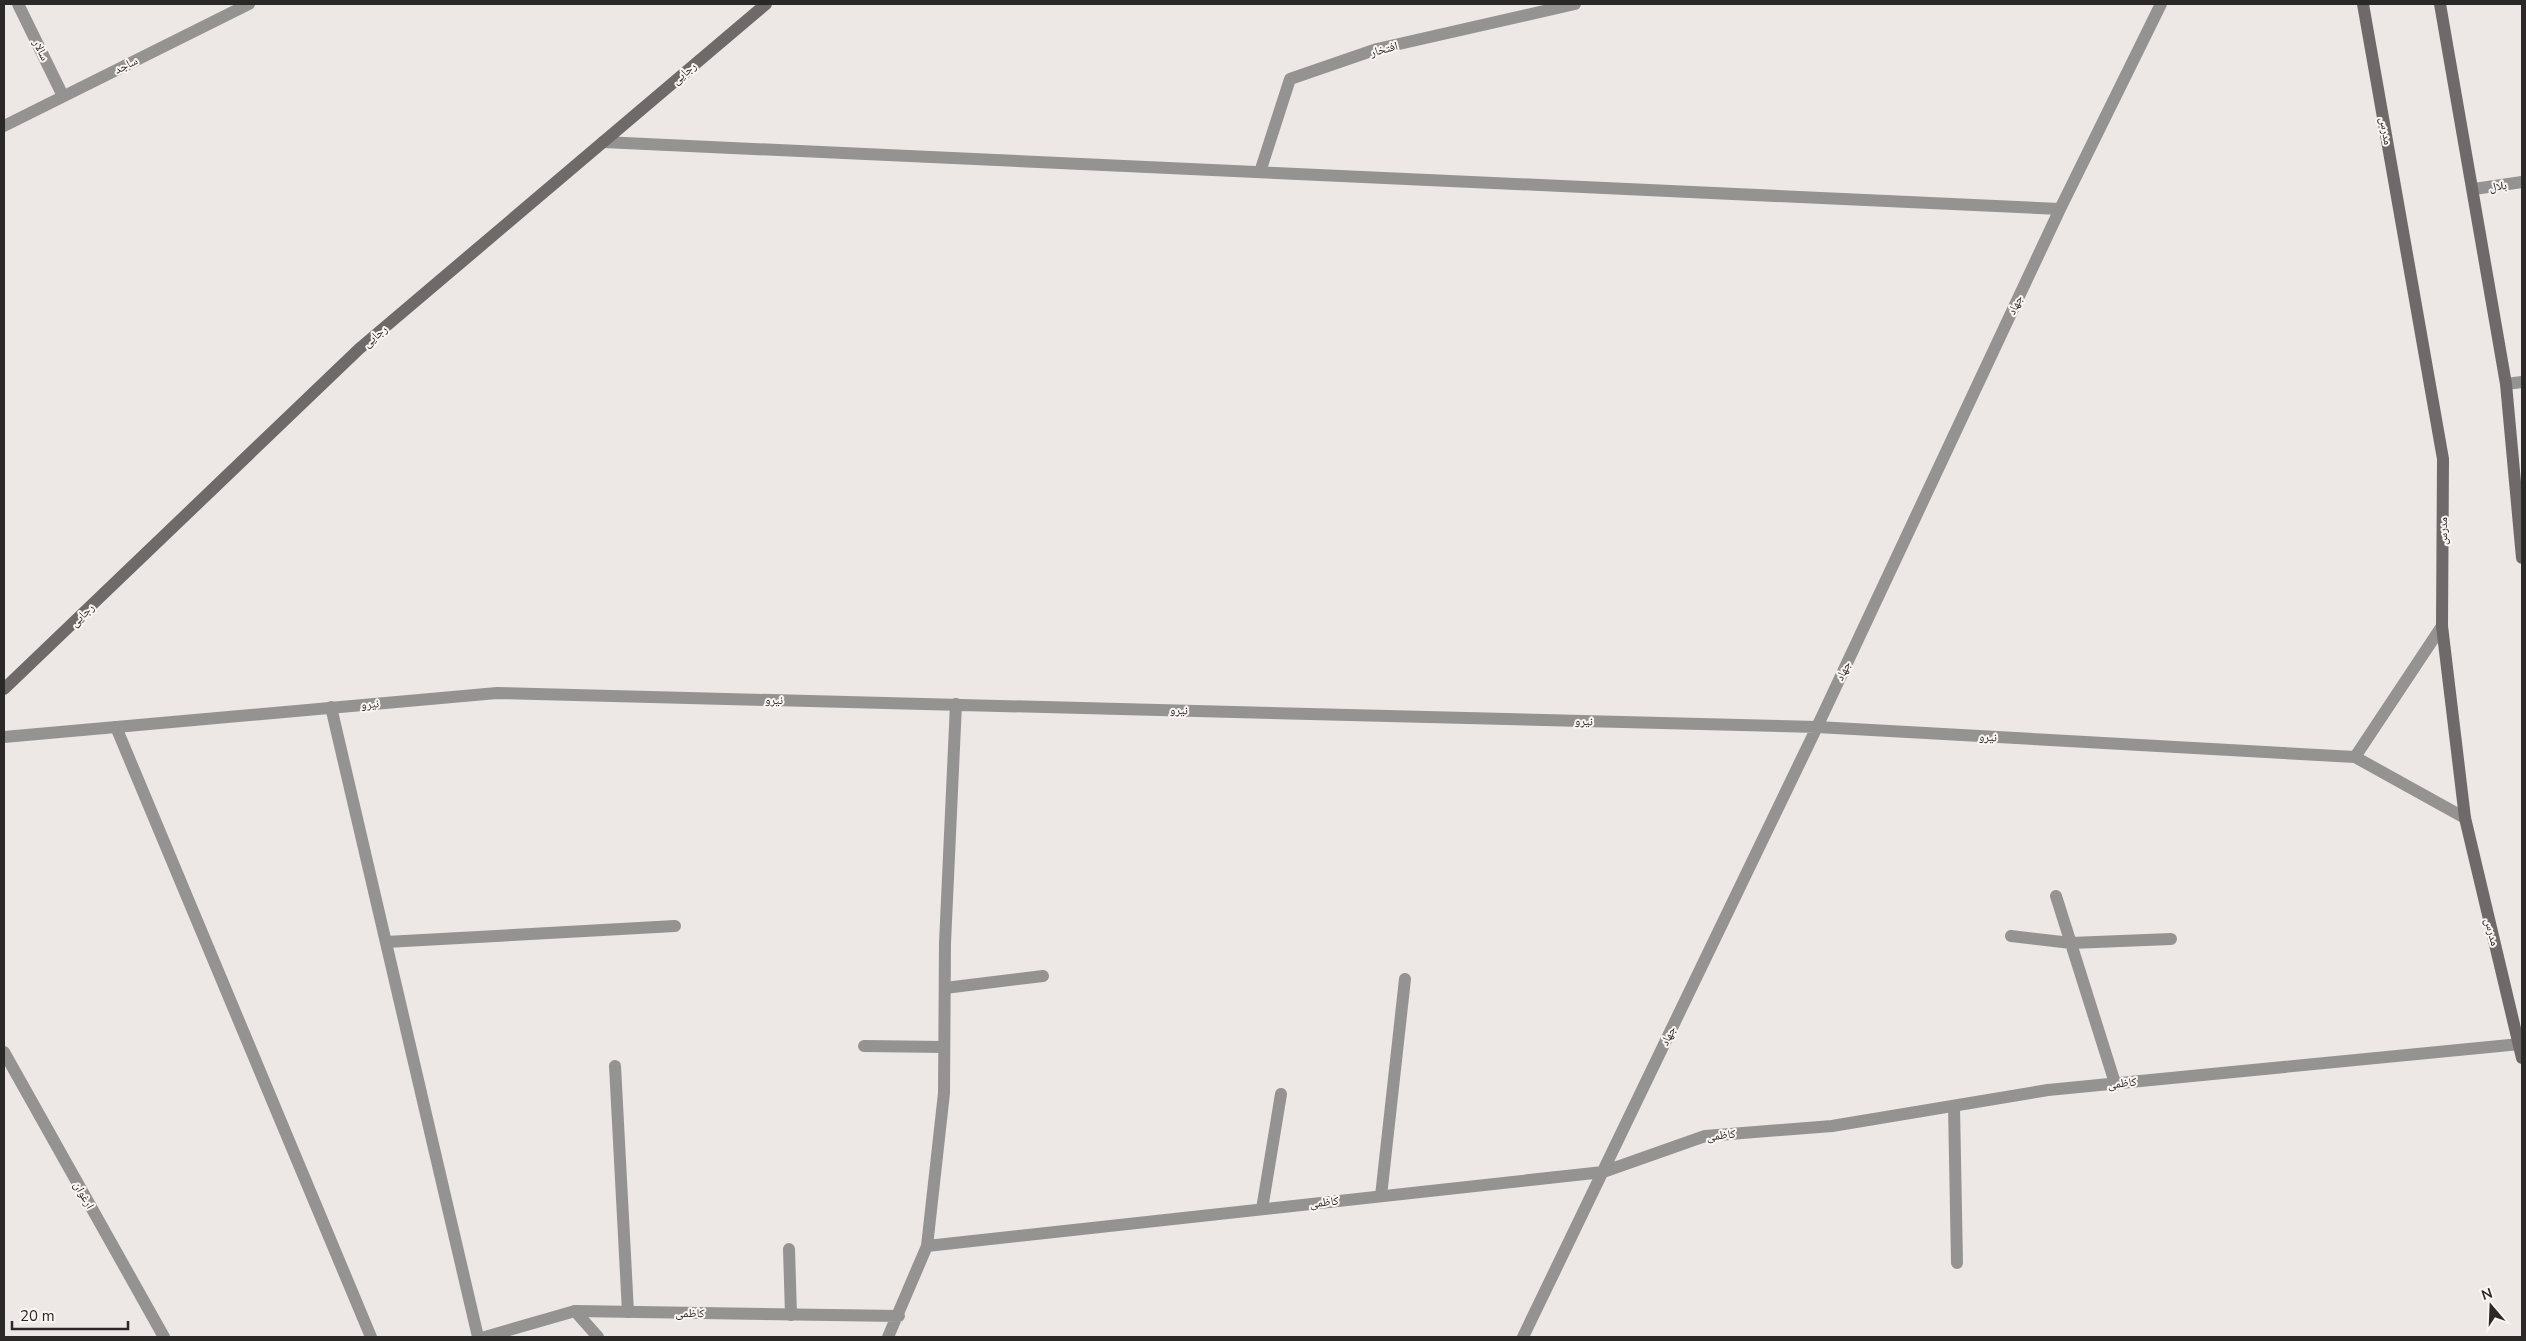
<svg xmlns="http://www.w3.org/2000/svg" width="2526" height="1341" viewBox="0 0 2526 1341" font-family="'Nunito Sans','Noto Naskh Arabic',sans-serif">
<rect width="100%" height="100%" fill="#ede8e6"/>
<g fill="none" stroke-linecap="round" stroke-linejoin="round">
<!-- lane -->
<path stroke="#959392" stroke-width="12" d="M331,707L478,1337
M116,727L371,1337
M2056,896L2115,1083
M2011,936L2071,943L2171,939
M386,942L675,926
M945,988L1043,976
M864,1046L944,1047
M615,1066L628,1312
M1954,1106L1957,1263
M1381,1196L1405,979
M1262,1209L1281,1094
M789,1249L791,1315
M575,1311L598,1337"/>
<!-- street -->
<path stroke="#959392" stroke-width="12" d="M18,4L63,96
M4,126L249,4
M603,142L2060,209
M1260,172L1290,79L1377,49L1575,4
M2474,189L2522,182
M2506,384L2522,382
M2442,626L2355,757L2465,818
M4,737L497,693L1817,727L2355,757
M4,1052L164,1337
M927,1246L1603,1172L1705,1136L1832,1126L2048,1090L2520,1044
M485,1337L575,1311L899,1316
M888,1337L927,1246L944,1093L945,943L956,704
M1523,1337L1817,727L2060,209L2161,4"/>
<!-- secondary -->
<path stroke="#6d6a69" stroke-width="12" d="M2363,4L2443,459L2442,626L2465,818L2522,1058
M2440,4L2506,384L2522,558
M4,689L359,349L766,4"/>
</g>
<g text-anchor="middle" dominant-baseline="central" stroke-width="4" stroke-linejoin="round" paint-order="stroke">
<!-- street labels -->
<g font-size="12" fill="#2b2928" stroke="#faf5f3">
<text transform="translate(1384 49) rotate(-15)">افتخار</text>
<text transform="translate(41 50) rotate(64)">سالار</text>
<text transform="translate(126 65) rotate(-26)">ساجد</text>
<text transform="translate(684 73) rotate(-40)">رجایی</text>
<text transform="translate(2386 131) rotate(80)">مدرس</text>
<text transform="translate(2498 186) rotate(-8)">بلال</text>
<text transform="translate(2015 305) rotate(-65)">جهاد</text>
<text transform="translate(375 336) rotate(-40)">رجایی</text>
<text transform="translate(2443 531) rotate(-90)">مدرس</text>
<text transform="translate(82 615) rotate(-44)">رجایی</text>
<text transform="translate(1843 671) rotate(-65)">جهاد</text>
<text transform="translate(774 700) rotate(1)">نیرو</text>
<text transform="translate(370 704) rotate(-5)">نیرو</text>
<text transform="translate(1179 710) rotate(2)">نیرو</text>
<text transform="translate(1584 721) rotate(2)">نیرو</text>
<text transform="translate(1988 737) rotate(3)">نیرو</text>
<text transform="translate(2492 932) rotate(76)">مدرس</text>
<text transform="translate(1668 1036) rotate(-64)">جهاد</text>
<text transform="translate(2122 1083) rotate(-6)">کاظمی</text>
<text transform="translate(1721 1135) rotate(-6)">کاظمی</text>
<text transform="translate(84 1195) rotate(61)">ارغوان</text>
<text transform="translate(1324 1202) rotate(-6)">کاظمی</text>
<text transform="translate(690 1313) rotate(1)">کاظمی</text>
</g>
</g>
<!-- border -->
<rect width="2526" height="1341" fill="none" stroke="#2b2928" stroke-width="10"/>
<!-- north arrow -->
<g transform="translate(2491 1306) rotate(341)" stroke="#faf5f3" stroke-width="4" paint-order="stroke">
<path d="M0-4L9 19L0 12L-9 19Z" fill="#2b2928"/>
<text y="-8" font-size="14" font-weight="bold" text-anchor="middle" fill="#2b2928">N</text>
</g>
<!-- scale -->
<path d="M12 1321v8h116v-8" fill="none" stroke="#2b2928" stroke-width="2.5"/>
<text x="20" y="1321" font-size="15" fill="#2b2928" stroke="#faf5f3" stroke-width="4" paint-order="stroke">20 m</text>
</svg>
